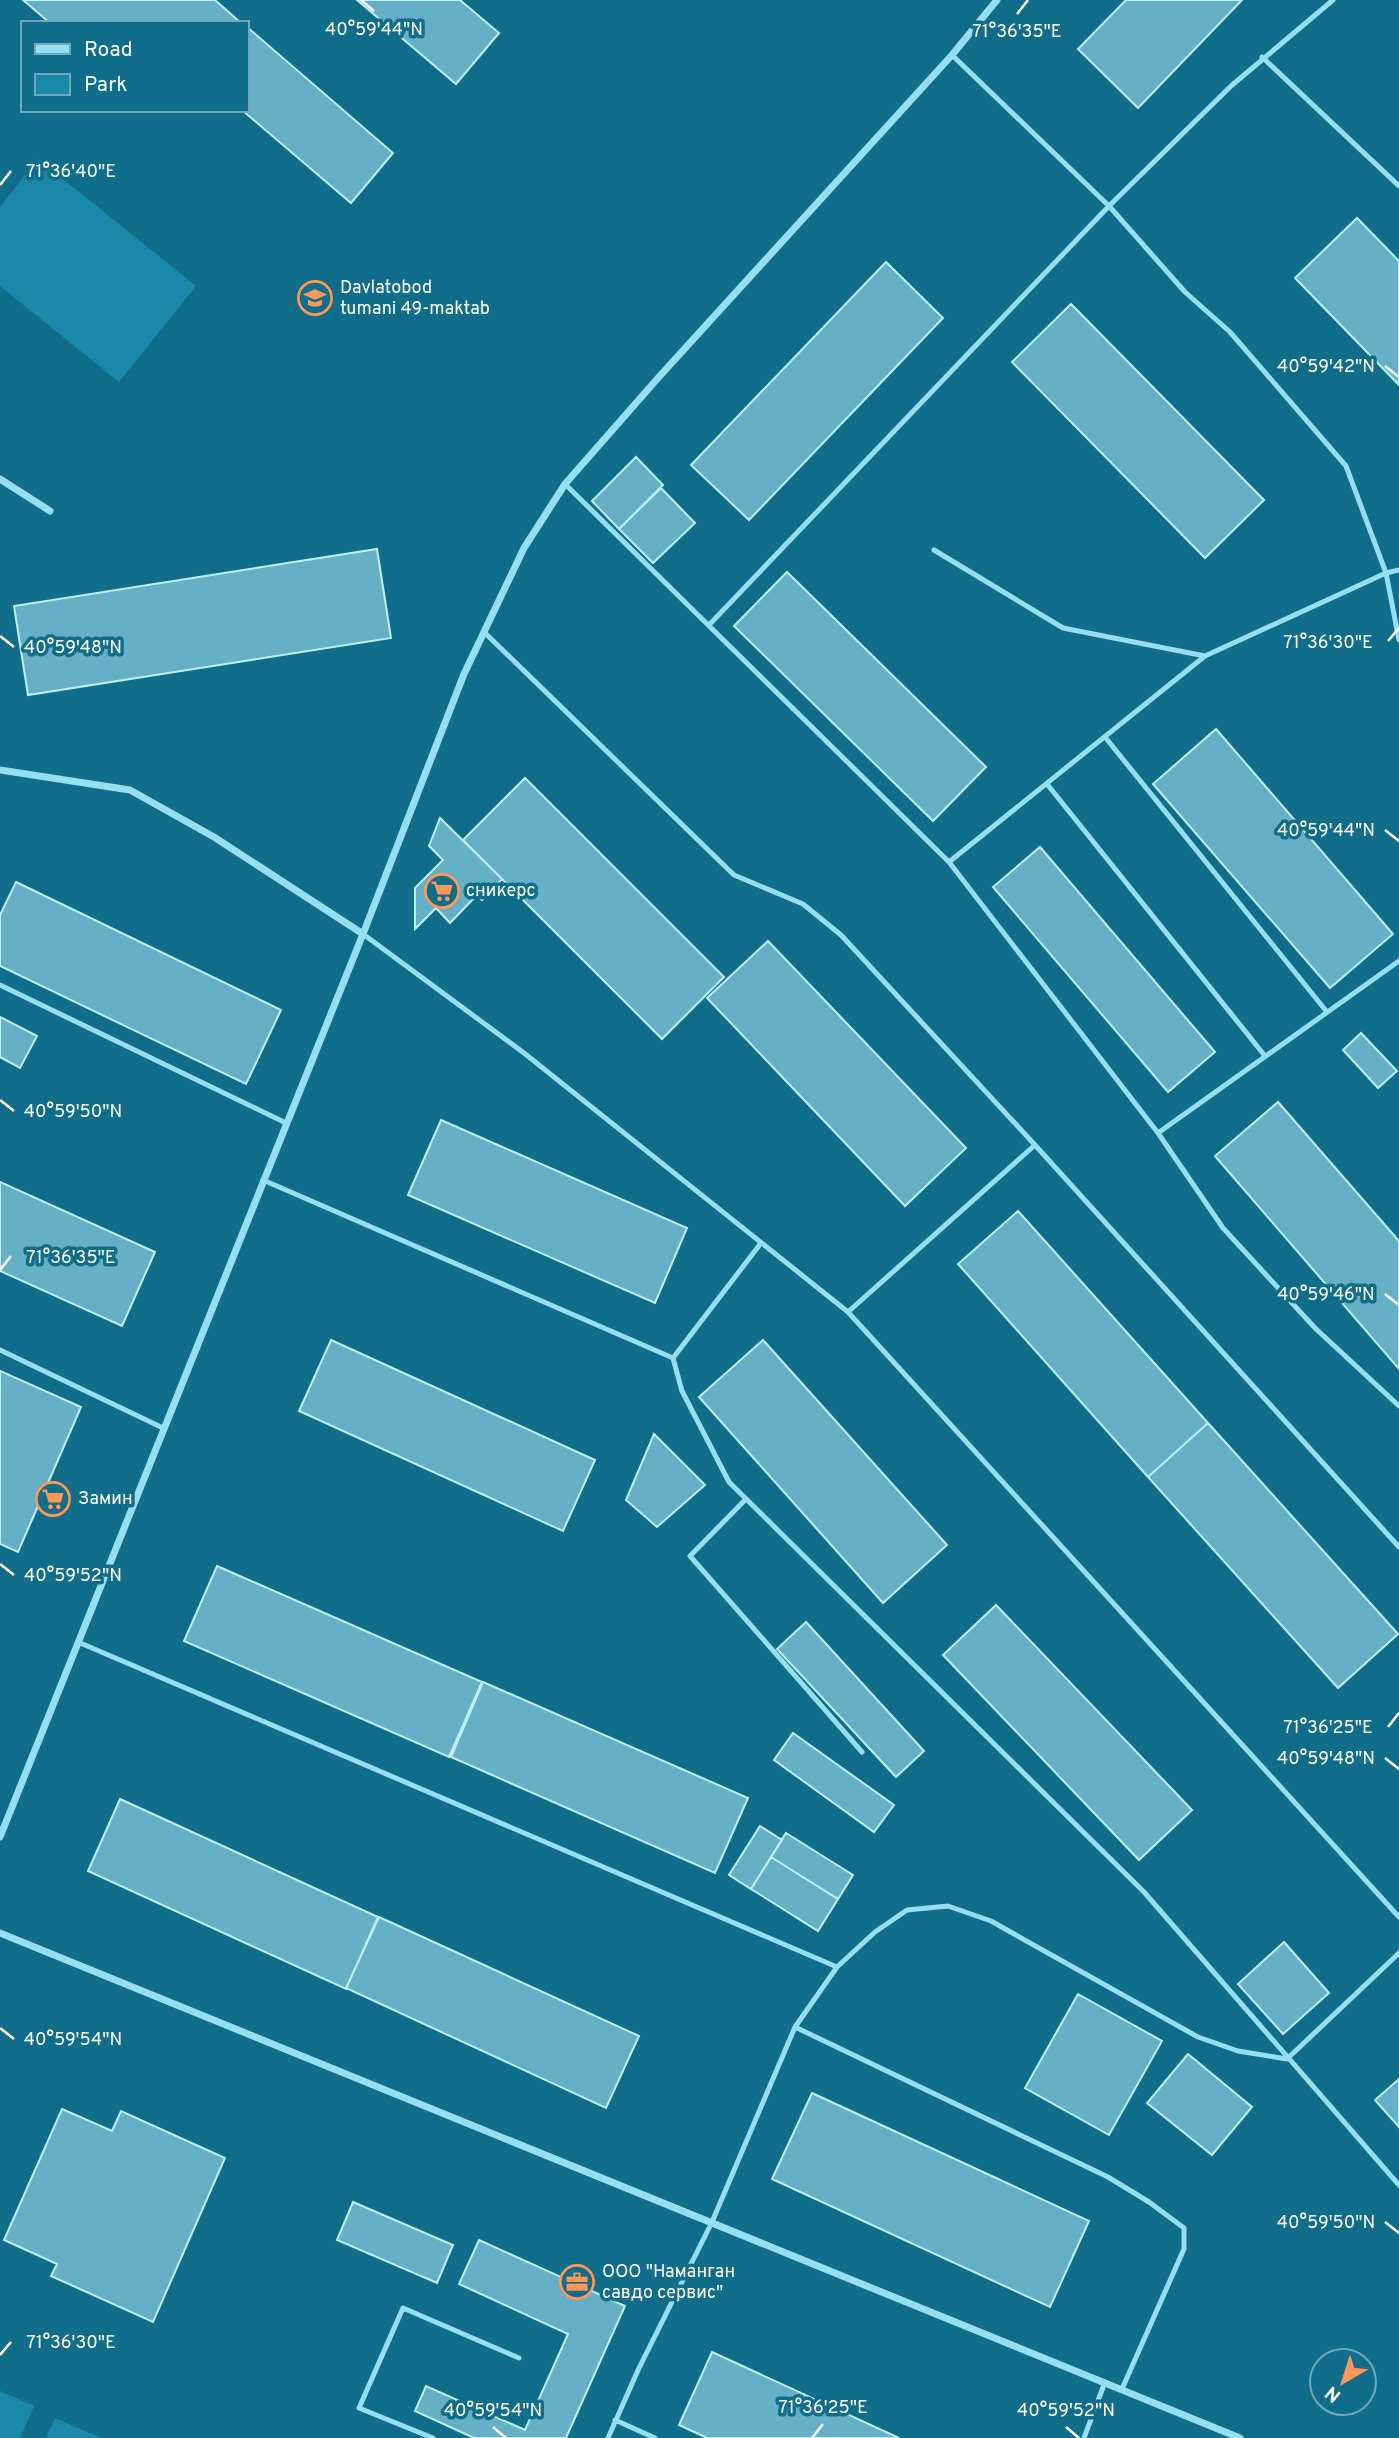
<svg xmlns="http://www.w3.org/2000/svg" width="1399" height="2438" viewBox="0 0 1399 2438" font-family="Overpass,sans-serif">
<rect width="100%" height="100%" fill="#106e8b"/>
<!-- green -->
<path fill="#1a88a8" d="M38,159L196,286L119,382L0,286V207Z
M0,2391L34,2406L20,2438H0Z
M55,2418L101,2438H46Z"/>
<!-- building -->
<path fill="#65b0c6" stroke="#bdeffd" stroke-width="2" d="M23,0H215L241,23H50Z
M357,0H460L499,33L456,84Z
M1126,0H1242L1138,108L1078,49Z
M247,27L393,153L351,203L242,110H247Z
M1357,218L1399,261V385L1295,278Z
M886,262L943,318L749,520L691,465Z
M1071,304L1264,500L1205,558L1012,362Z
M636,457L663,485L619,529L592,501Z
M661,488L695,523L653,563L619,529Z
M377,549L391,638L28,695L14,606Z
M787,572L986,767L933,821L734,626Z
M1216,729L1393,934L1330,988L1153,784Z
M525,778L724,977L662,1039L463,840Z
M440,818L502,879L482,900L477,895L450,923L436,908L415,929V888L443,860L429,846Z
M1040,847L1215,1052L1168,1092L993,887Z
M16,882L281,1010L246,1084L0,966V915Z
M768,941L966,1148L905,1206L707,998Z
M0,1017L37,1036L20,1068L0,1057Z
M1361,1033L1397,1071L1378,1088L1343,1050Z
M1278,1102L1399,1241V1369L1215,1156Z
M441,1120L687,1228L655,1303L408,1195Z
M0,1182L155,1252L122,1326L0,1271Z
M1018,1211L1208,1423L1148,1477L958,1264Z
M331,1340L595,1460L563,1531L299,1411Z
M763,1340L947,1545L883,1603L699,1397Z
M0,1371L81,1407L18,1552L0,1544Z
M1208,1423L1398,1634L1338,1688L1148,1477Z
M654,1434L705,1485L657,1527L626,1500Z
M217,1566L482,1682L449,1757L184,1641Z
M996,1605L1192,1810L1139,1860L943,1655Z
M806,1622L924,1751L896,1777L777,1649Z
M483,1682L748,1798L715,1873L451,1757Z
M793,1733L894,1805L874,1832L774,1760Z
M120,1799L378,1917L346,1989L88,1871Z
M760,1826L782,1840L751,1889L729,1875Z
M786,1833L853,1875L838,1899L771,1857Z
M771,1857L838,1899L818,1931L751,1889Z
M379,1917L639,2036L606,2108L346,1988Z
M1284,1942L1329,1993L1283,2034L1238,1984Z
M1078,1994L1162,2041L1109,2135L1025,2088Z
M1188,2054L1252,2107L1212,2155L1147,2103Z
M1399,2079V2127L1375,2100Z
M812,2093L1089,2221L1050,2307L772,2179Z
M62,2109L112,2131L121,2111L225,2158L153,2322L51,2276L57,2264L4,2240Z
M353,2202L453,2245L437,2283L337,2240Z
M479,2240L625,2306L566,2438H474L415,2411L426,2386L525,2430L568,2334L459,2284Z
M712,2352L899,2438H707L679,2425Z"/>
<g fill="none" stroke-linecap="round" stroke-linejoin="round">
<!-- service -->
<path stroke="#96def2" stroke-width="5" d="M952,55L1109,206L1185,292L1230,332L1346,466L1386,573L1399,640
M1262,57L1399,186
M565,484L949,862L1158,1133L1223,1228L1315,1328L1399,1406
M934,550L1063,628L1205,656
M709,625L1109,206L1231,86L1333,0
M484,632L734,875L803,904L841,935L1035,1145L1399,1547
M1105,737L1327,1012
M1047,784L1265,1056
M949,862L1205,656L1386,573L1399,570
M363,934L524,1053L848,1312L1399,1917
M0,985L286,1123
M1158,1133L1399,961
M263,1180L673,1358
M761,1243L673,1358L682,1391L729,1482L1144,1892L1399,2185
M848,1312L1035,1145
M0,1350L163,1428
M746,1499L690,1556L862,1752
M78,1642L837,1967
M795,2027L1108,2177L1149,2202L1184,2228V2249L1122,2389
M615,2420L655,2438
M433,2438L359,2408L403,2308L519,2358
M608,2438L639,2368L712,2222L795,2027L837,1967L875,1932L907,1910L948,1906L991,1921L1198,2037L1238,2051L1287,2059L1399,1953
M1084,2438L1105,2382"/>
<!-- minor -->
<path stroke="#96def2" stroke-width="7" d="M0,479L50,511
M0,770L130,790L214,837L363,934
M0,1837L363,934L464,674L524,548L565,484L658,378L952,55L997,0
M0,1933L1240,2438"/>
</g>
<!-- ticks -->
<path fill="none" stroke="#fff" stroke-width="2.5" d="M361,0L374,11M1017,14L1028,0M0,185L11,171M1385,366L1399,377M0,636L14,647M1388,641L1399,628M1385,830L1399,841M0,1100L14,1111M0,1270L11,1256M1385,1294L1399,1305M0,1564L14,1575M1388,1727L1399,1713M1385,1758L1399,1769M0,2028L14,2039M1385,2222L1399,2233M0,2355L11,2342M493,2427L506,2438M1066,2427L1079,2438M812,2438L823,2424"/>
<!-- icons -->
<defs>
<g id="school-ring" transform="scale(1.75)"><circle r="9.5" fill="#106e8b" stroke="#ff9857" stroke-width="1.5"/><path d="M0-5L7-2L0 1L-7-2ZM-4 1L0 2.5L4 1V4Q0 6-4 4Z" fill="#ff9857"/></g>
<g id="supermarket-ring" transform="scale(1.75)"><circle r="9.5" fill="#106e8b" stroke="#ff9857" stroke-width="1.5"/><path d="M-6-5.5h2.5l.6 2H6L4.5 2H-2.5L-4.4-4H-6ZM-1.5 3.2a1.3 1.3 0 1 0 .1 0ZM3 3.2a1.3 1.3 0 1 0 .1 0Z" fill="#ff9857"/></g>
<g id="office-ring" transform="scale(1.75)"><circle r="9.5" fill="#106e8b" stroke="#ff9857" stroke-width="1.5"/><path d="M-6-3h4V-5.5h4V-3h4V5H-6ZM-1-4.5V-3h2v-1.5ZM-6 0V1H6V0Z" fill="#ff9857"/></g>
</defs>
<g fill-rule="evenodd">
<use href="#school-ring" x="315" y="298"/>
<use href="#supermarket-ring" x="442" y="891"/>
<use href="#supermarket-ring" x="53" y="1499"/>
<use href="#office-ring" x="577" y="2282"/>
</g>
<g text-anchor="middle" dominant-baseline="central" stroke-width="7" stroke-linejoin="round" paint-order="stroke">
<!-- poi labels -->
<g font-size="18" fill="#fff" stroke="#106e8b" text-anchor="start">
<text x="340" y="288">Davlatobod<tspan x="340" dy="21">tumani 49-maktab</tspan></text>
<text x="466" y="891">сникерс</text>
<text x="78" y="1499">Замин</text>
<text x="602" y="2272">ООО "Наманган<tspan x="602" dy="21">савдо сервис"</tspan></text>
</g>
</g>
<g font-size="18" text-anchor="middle" fill="#fff" stroke="#106e8b" stroke-width="7" stroke-linejoin="round" paint-order="stroke">
<text x="374" y="35">40°59'44"N</text>
<text x="1017" y="37">71°36'35"E</text>
<text x="71" y="177">71°36'40"E</text>
<text x="1326" y="372">40°59'42"N</text>
<text x="1328" y="648">71°36'30"E</text>
<text x="73" y="653">40°59'48"N</text>
<text x="1326" y="836">40°59'44"N</text>
<text x="73" y="1117">40°59'50"N</text>
<text x="71" y="1263">71°36'35"E</text>
<text x="1326" y="1300">40°59'46"N</text>
<text x="73" y="1581">40°59'52"N</text>
<text x="1328" y="1733">71°36'25"E</text>
<text x="1326" y="1764">40°59'48"N</text>
<text x="73" y="2045">40°59'54"N</text>
<text x="1326" y="2228">40°59'50"N</text>
<text x="71" y="2348">71°36'30"E</text>
<text x="823" y="2413">71°36'25"E</text>
<text x="493" y="2416">40°59'54"N</text>
<text x="1066" y="2416">40°59'52"N</text>
</g>
<!-- legend -->
<rect x="21" y="21" width="228" height="91" fill="#106e8b" stroke="#70a8b9" stroke-width="2"/>
<rect x="35" y="44" width="35" height="10" fill="#96def2" stroke="#70a8b9" stroke-width="2"/>
<text x="84" y="56" font-size="21" fill="#ffffff">Road</text>
<rect x="35" y="74" width="35" height="21" fill="#1a88a8" stroke="#70a8b9" stroke-width="2"/>
<text x="84" y="91" font-size="21" fill="#ffffff">Park</text>
<!-- north arrow -->
<g transform="translate(1343 2382) rotate(219)"><circle r="33" fill="#106e8b" stroke="#70a8b9" stroke-width="2"/>
<path d="M0-5L12 26L0 18L-12 26Z" fill="#ff9857"/>
<text y="-10" font-size="19" font-weight="bold" text-anchor="middle" fill="#ffffff">N</text>
</g>
</svg>
